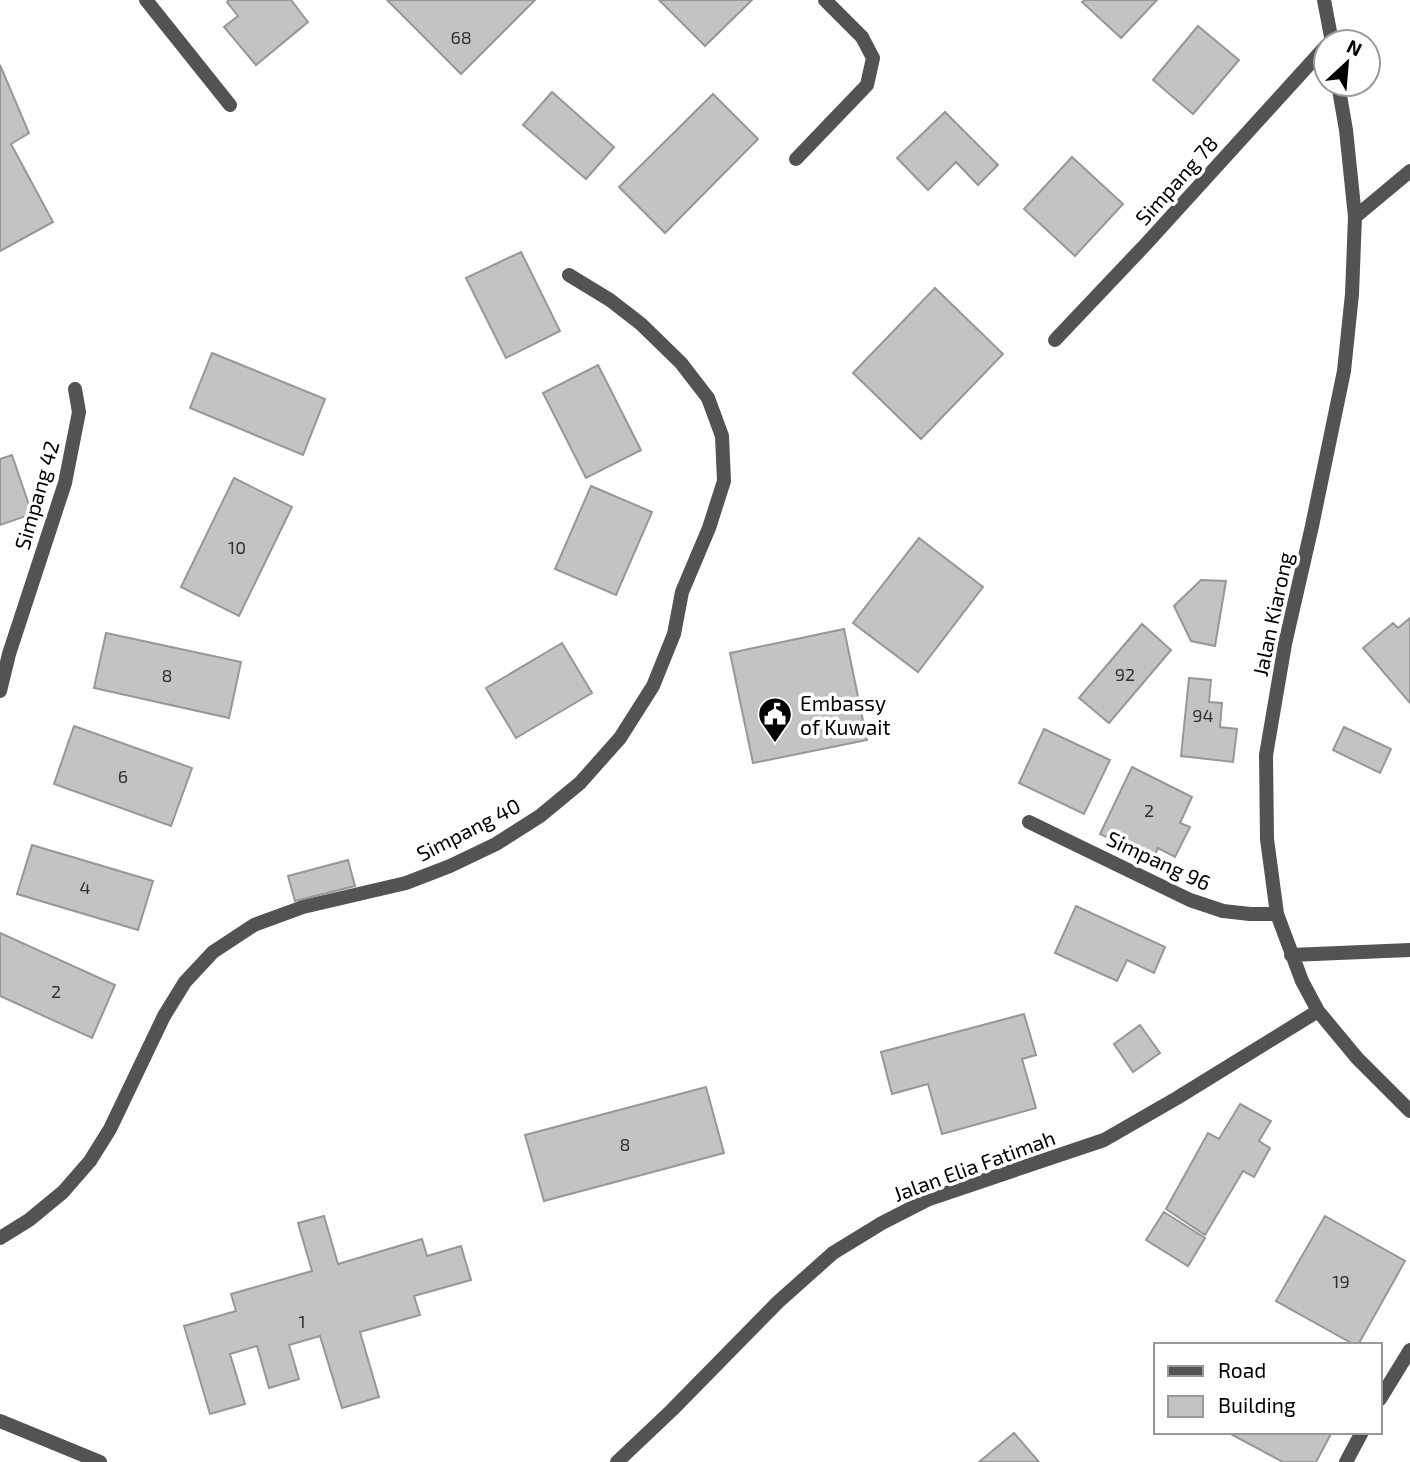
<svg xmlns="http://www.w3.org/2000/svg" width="1410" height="1462" viewBox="0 0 1410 1462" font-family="'Exo 2',sans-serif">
<rect width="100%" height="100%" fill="#fff"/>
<!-- building -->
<path fill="#c3c3c3" stroke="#979797" stroke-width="2" d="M229,0H291L308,22L256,65L224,27L238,16L227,2Z
M387,0H535L461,74Z
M659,0H752L705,46Z
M1085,0H1157L1121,38L1082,2Z
M1198,26L1239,60L1193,114L1153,80Z
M0,65L29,133L11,144L53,222L0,251Z
M552,92L614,147L586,179L523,125Z
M713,94L758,139L665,233L619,187Z
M945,112L998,165L978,185L956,162L928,190L897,158Z
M1072,157L1123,204L1075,256L1024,209Z
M521,252L560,331L506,358L466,278Z
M935,288L1003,354L921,439L853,373Z
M212,353L325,399L303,455L190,408Z
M598,365L641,450L586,478L543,393Z
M12,455L32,514L0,525V459Z
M234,478L292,507L239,616L181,587Z
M591,486L652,512L616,595L555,569Z
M919,538L983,587L918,672L853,623Z
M1201,580L1226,581L1215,646L1191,641L1174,606Z
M1410,618V703L1363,648L1393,623L1398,628Z
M1142,624L1171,650L1109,723L1079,698Z
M844,629L867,740L753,763L730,653Z
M106,633L241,662L229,718L94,688Z
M562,643L592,693L516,738L486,688Z
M1189,678L1211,680L1209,702L1222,703L1220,727L1237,729L1233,762L1181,756Z
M74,726L192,768L171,826L54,784Z
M1344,727L1391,749L1380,773L1333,750Z
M1044,729L1110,760L1084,814L1019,783Z
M1132,767L1192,797L1180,823L1190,827L1175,857L1158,848L1153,859L1100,834Z
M32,845L153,881L138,930L17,894Z
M348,860L355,886L295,901L288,876Z
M1076,906L1165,947L1154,973L1127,960L1117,981L1055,953Z
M0,933L115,985L92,1038L0,996Z
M1024,1014L1036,1055L1022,1059L1036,1108L942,1134L928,1084L892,1094L881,1052Z
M1140,1025L1160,1053L1133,1072L1114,1044Z
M706,1087L724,1153L544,1201L525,1135Z
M1240,1104L1271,1121L1259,1141L1270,1148L1254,1177L1243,1171L1205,1235L1166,1209L1208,1133L1219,1139Z
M1164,1212L1205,1238L1188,1266L1146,1240Z
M324,1216L338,1264L422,1239L427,1256L461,1246L471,1280L414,1296L420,1315L360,1332L379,1397L342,1408L320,1336L289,1345L299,1379L269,1388L257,1346L230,1354L245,1404L210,1414L184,1326L236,1311L231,1294L312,1271L298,1223Z
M1325,1216L1405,1261L1358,1345H1355L1276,1301Z
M1227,1432H1332L1316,1462H1283Z
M1014,1433L1039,1462H979Z"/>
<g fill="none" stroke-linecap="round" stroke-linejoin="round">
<!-- service -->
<path stroke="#535353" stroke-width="14" d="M796,159L867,85L873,58L862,37L825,0"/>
<!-- minor -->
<path stroke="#535353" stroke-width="14" d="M146,0L230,105
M1324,0L1332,42
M1338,84L1346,130L1355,217L1352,294L1344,371L1312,526L1285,644L1266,755L1267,839L1277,914L1302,981L1318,1011L1357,1058L1410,1111
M1355,217L1410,171
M1055,340L1146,244L1326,46
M0,691L9,654L65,483L79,412L75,389
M1029,822L1190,900L1223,911L1250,914H1277
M1291,955L1410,950
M0,1238L29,1220L63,1192L90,1161L110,1129L164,1016L185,982L213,952L254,925L303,907L406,883L450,866L496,844L540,816L580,783L620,738L653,686L674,634L682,592L709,528L724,481L722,436L708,398L681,363L641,324L610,300L569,275
M1380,1399L1410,1350
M0,1421L100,1462
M617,1462L672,1410L778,1302L833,1253L882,1223L929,1199L1104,1140L1177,1098L1318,1011
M1346,1462L1362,1432"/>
</g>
<!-- icons -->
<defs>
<g id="civic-pin" transform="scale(1.75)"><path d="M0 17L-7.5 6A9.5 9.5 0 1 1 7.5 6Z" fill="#000" stroke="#fff"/><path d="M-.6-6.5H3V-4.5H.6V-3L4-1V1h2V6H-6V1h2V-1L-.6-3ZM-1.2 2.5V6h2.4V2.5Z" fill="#fff"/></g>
</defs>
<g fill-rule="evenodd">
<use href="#civic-pin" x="775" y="714"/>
</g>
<g text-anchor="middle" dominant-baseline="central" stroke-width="7" stroke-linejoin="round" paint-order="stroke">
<!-- number labels -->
<g font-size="18" fill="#313131">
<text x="461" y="37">68</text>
<text x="237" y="547">10</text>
<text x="1125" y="674">92</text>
<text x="167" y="675">8</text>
<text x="1203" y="715">94</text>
<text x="123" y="776">6</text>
<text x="1149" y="810">2</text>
<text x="85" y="887">4</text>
<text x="56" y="991">2</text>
<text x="625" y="1144">8</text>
<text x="1341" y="1281">19</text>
<text x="302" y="1321">1</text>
</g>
<!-- street labels -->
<g font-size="21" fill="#000" stroke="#fff">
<text transform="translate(1176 180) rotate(-48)">Simpang 78</text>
<text transform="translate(36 495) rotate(-74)">Simpang 42</text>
<text transform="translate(1272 614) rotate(-78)">Jalan Kiarong</text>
<text transform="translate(468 829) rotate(-27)">Simpang 40</text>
<text transform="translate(1159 860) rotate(25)">Simpang 96</text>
<text transform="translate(974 1165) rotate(-20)">Jalan Elia Fatimah</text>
</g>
<!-- poi labels -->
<g font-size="21" fill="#000" stroke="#fff" text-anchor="start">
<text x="800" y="702">Embassy<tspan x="800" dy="24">of Kuwait</tspan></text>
</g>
</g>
<!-- legend -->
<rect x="1154" y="1343" width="228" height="91" fill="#ffffff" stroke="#999999" stroke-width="2"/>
<rect x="1168" y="1366" width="35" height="10" fill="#535353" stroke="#999999" stroke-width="2"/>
<text x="1218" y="1378" font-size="21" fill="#000000">Road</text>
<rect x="1168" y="1396" width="35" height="21" fill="#c3c3c3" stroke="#999999" stroke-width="2"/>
<text x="1218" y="1413" font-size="21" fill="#000000">Building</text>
<!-- north arrow -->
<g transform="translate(1347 63) rotate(26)"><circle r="33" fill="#ffffff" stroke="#999999" stroke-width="2"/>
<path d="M0-5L12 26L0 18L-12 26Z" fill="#000000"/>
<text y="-10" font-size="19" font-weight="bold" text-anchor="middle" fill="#000000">N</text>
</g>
</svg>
